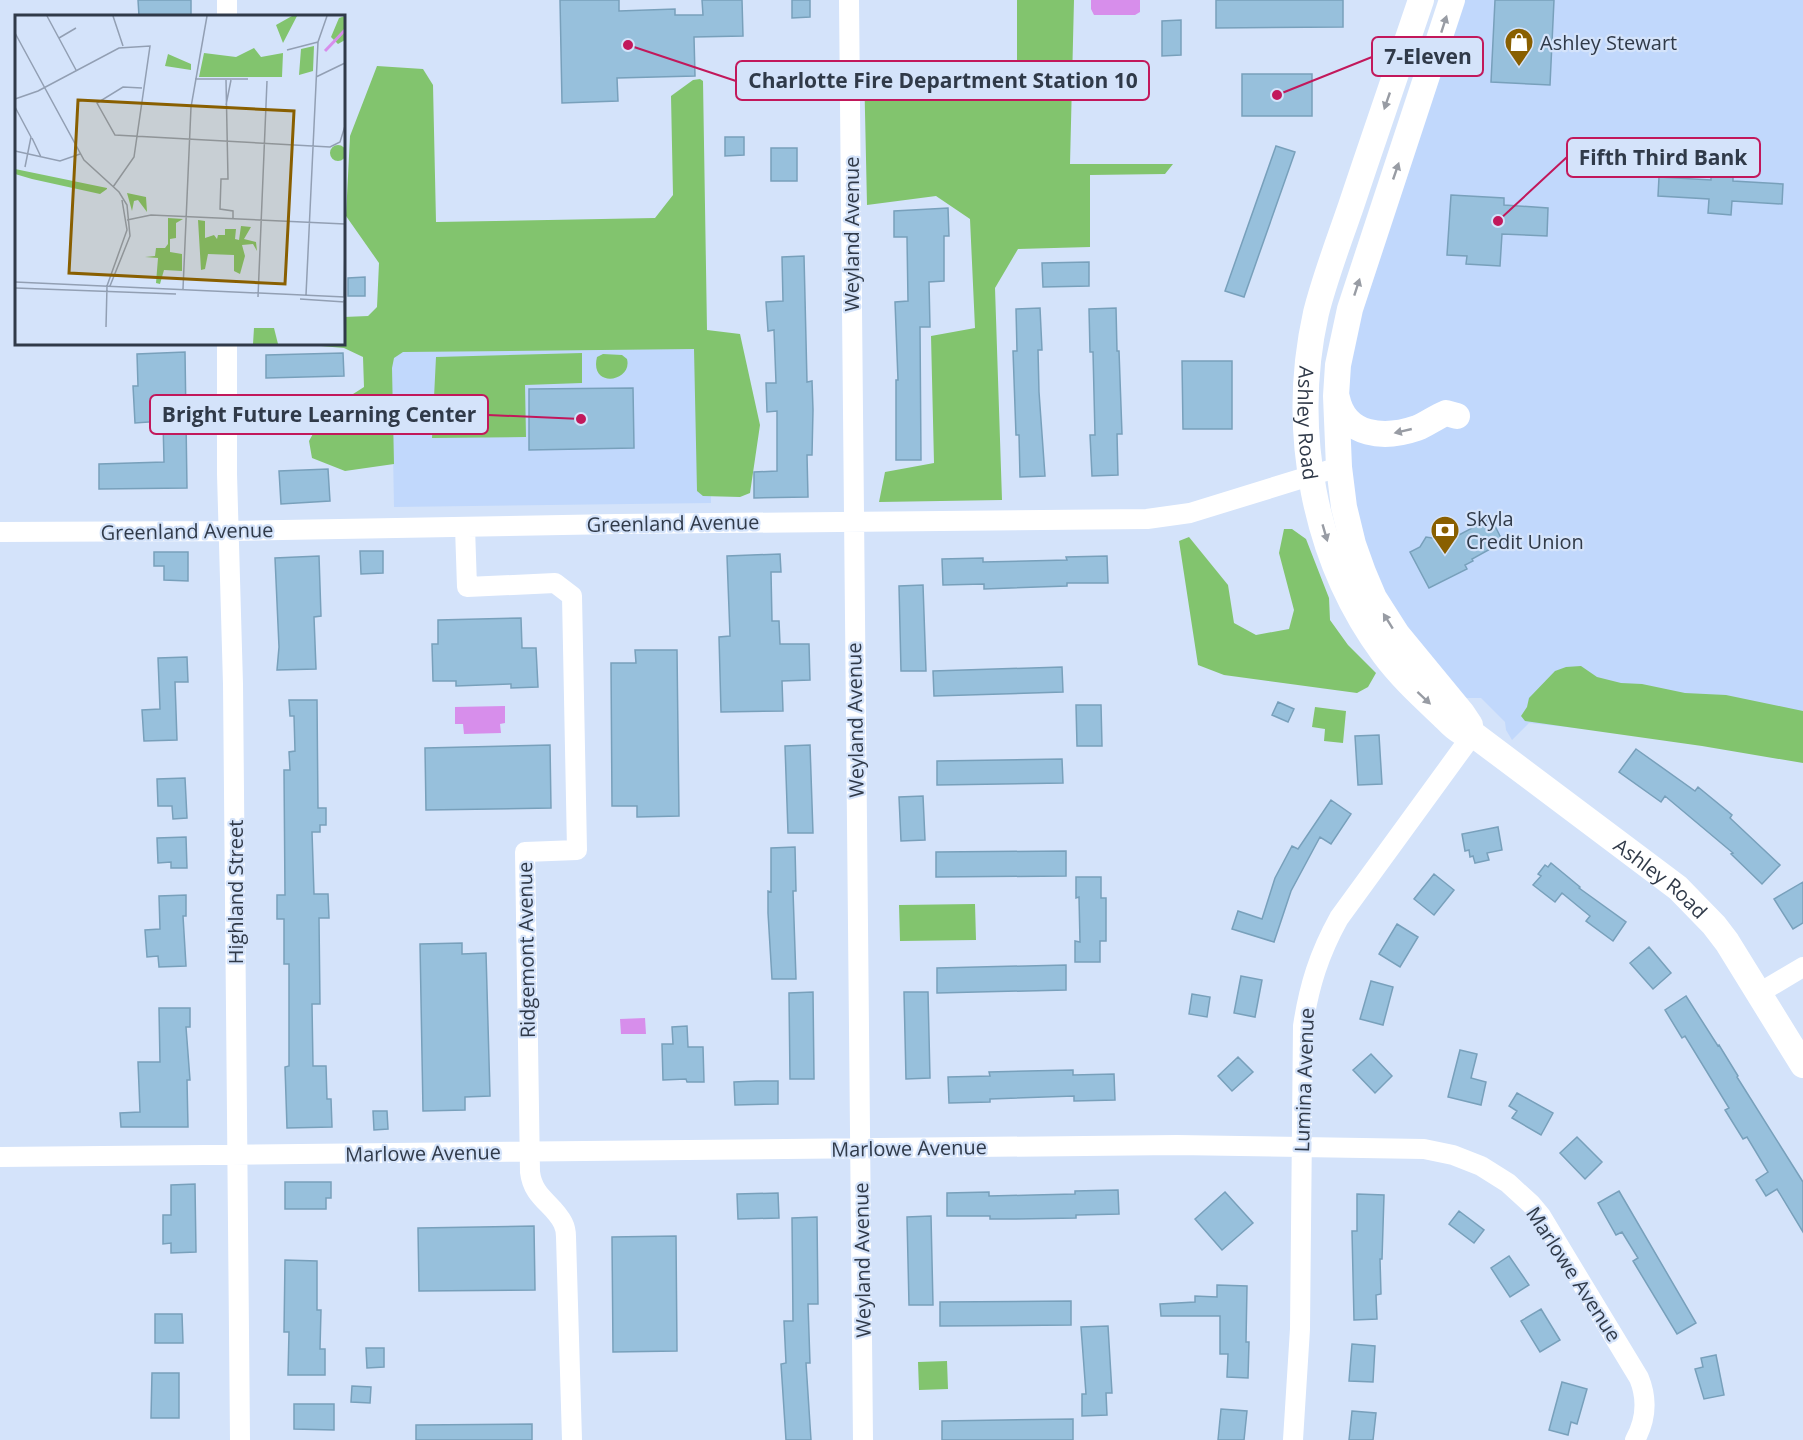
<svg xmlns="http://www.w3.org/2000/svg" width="1803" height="1440" viewBox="0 0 1803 1440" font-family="'Open Sans',sans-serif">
<rect width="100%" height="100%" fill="#d4e3fa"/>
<!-- built -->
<path fill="#c1d8fc" d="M1465,0H1803V759L1652,736L1529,723L1512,740L1506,730L1505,722L1481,698H1467L1462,696L1405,628L1379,584L1354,511L1346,396L1355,332Z
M708,341L711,503L394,507L391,345Z"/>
<!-- green -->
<path fill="#82c46e" d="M1017,0H1074L1070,164H1173L1165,174L1090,175V247L1018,249L995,288L1002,500L879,502L885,472L934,463L931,336L975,328L970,219L936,196L867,205L864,66L1017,64Z
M377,66L423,69L433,85L436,222L655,218L673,195L671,96L693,80L700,79L703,81L707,330L740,334L760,425L750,493L740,497L703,496L697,491L694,349L403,352L394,358L392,368L394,464L345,471L312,458L309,441L325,412L364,387L363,357L344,348L298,344H344V317L368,316L377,307L379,263L346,216L350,136Z
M582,353V383L525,385L526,437L432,438L436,357Z
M603,354L622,355L627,359C633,382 589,389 597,357Z
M1284,529H1292L1306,539L1329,598L1330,620L1348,645L1376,673L1368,687L1357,693L1224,675L1198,665L1179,541L1189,537L1228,585L1234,623L1256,635L1289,629L1294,610L1279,553Z
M1581,666L1597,677L1621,683L1642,684L1685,693L1726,695L1803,711V763L1702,746L1525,721L1521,716L1527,707L1529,698L1555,671L1566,667Z
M1315,707L1346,711L1343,743L1324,741L1325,729L1312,727Z
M975,904L976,940L900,941L899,905Z
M947,1361L948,1389L919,1390L918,1362Z"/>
<!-- water -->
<path fill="#d78eeb" d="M1091,0H1140V12L1135,15H1094L1091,9Z
M505,706V723L500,724L501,733L464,734L463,724H455V707Z
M645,1018L646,1034H621L620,1019Z"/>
<!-- building -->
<path fill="#97c0dc" stroke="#78a0bb" stroke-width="1.5" d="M138,0H191V16H139Z
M560,0H619V11L675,9V15H703L702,0H742L743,36L694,37L695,76L617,78L618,101L562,103Z
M792,0H810V17L792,18Z
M1216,0H1343V27L1216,28Z
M1495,0H1554L1550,85L1491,82Z
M1181,20V55L1162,56V21Z
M1242,74H1312V116H1242Z
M725,137H744V155L725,156Z
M1276,146L1295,152L1244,297L1225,291Z
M771,148H797V181H771Z
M1711,175L1733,176V181L1783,184L1782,204L1732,201L1731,215L1708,213L1709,199L1658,196L1659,177L1711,180Z
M1451,195L1504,198V205L1548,208L1547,236L1502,234L1500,266L1466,264L1467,256L1447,255Z
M948,208L949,236H944V281L929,282L930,327H920L921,460H896V380H898L895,302L908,301L907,237H894V211Z
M804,256L807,382L812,381L813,410L812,455H807L808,497L754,498V472L777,471V411L767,412L766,383H776L774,330L768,331L766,302L783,301L782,257Z
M1089,262V286L1043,287L1042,263Z
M365,277V296H348V278Z
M1040,308L1042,350H1038L1039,392L1045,476L1020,477L1019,435H1016L1013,351H1017L1016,309Z
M1116,308L1117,351H1119L1122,434H1117L1118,475L1092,476L1090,435H1095L1093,352H1090L1089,309Z
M185,352L187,488L99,489V464L164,462L163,421L135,423L133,386H138L137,354Z
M343,353L344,376L266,378V355Z
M1182,361H1232V429H1183Z
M633,388L634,448L529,450V389Z
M328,469L330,501L281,504L279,471Z
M1491,518L1503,542L1472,559L1473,561L1465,565L1467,569L1429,588L1410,552L1420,547L1426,537L1439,539L1448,534L1449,537L1458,532L1459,535Z
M360,551H383V573L361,574Z
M154,552H188V581L164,580V566H154Z
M780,554L781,572H771L772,621H779L780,644H809L810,680L782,681L783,711L721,712L719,637L730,636L727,556Z
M319,556L321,616L314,617L316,669L277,670L279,647L275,558Z
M1107,556L1108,583H1067V586L984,589V584L943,585L942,559L983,558V562L1067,560L1066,557Z
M923,585L926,671H901L899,586Z
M521,618L522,648H536L538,687L511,688V684L456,686V681H433L432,644H438V620Z
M635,650H677L679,816L637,817V806H612L611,663H636Z
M187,657L188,682H175L177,740L144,741L142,710L160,709L158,658Z
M1062,667L1063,692L934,696L933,671Z
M289,700H317L318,808H326V825H320V832H312L314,894H328L329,918H319L320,1004H312L313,1066H326L327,1099H331L332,1127L287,1128L285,1067L289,1066V964H284V919H277V895H285L284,770H290L289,752L295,751L294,716H290Z
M1278,702L1294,709L1288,722L1272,715Z
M1076,705H1101L1102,746H1077Z
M1379,735L1382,784L1358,785L1355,736Z
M550,745L551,808L426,810L425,748Z
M810,745L813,833H788L785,746Z
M1636,749L1695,791L1698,787L1732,815L1730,818L1780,865L1762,884L1731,854L1733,853L1665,796L1661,802L1619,772Z
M1062,759L1063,783L937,785V761Z
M185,778L187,818L173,819L172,806H158L157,779Z
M923,796L925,840L901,841L899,797Z
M1331,800L1351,814L1331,844L1320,837L1291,891L1274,942L1232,929L1238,911L1262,919L1275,878L1292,846L1298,849Z
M1498,827L1502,850L1487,853L1489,860L1475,863L1473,856L1470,857L1469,850L1465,851L1462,834Z
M186,837L187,868H171V862L158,863L157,838Z
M795,847L796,891H793L796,979H772L768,913V891L771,892V848Z
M1066,851V876L936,877V852Z
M1551,863L1580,887L1579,888L1626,922L1613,941L1586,921L1590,916L1562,893L1555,902L1533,885L1541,876L1538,874L1545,865L1548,867Z
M1434,874L1454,890L1434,915L1414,899Z
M1076,877H1101V898H1106V941H1100V962H1075V941L1080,942L1079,897L1076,898Z
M1803,882V923L1793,929L1774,899Z
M186,895V916H183L186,966L159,967L158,956L147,957L145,930L160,929L159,896Z
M1397,924L1418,937L1400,967L1379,954Z
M462,943V954L486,953L490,1096L465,1097V1110L423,1111L420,944Z
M1649,947L1671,973L1653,989L1630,963Z
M1066,965V990L937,993V968Z
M1241,976L1262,980L1255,1017L1234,1013Z
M1371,981L1393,987L1383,1025L1360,1019Z
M813,992L814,1079H790L789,993Z
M904,992H928L930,1078L906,1079Z
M1192,994L1210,997L1207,1017L1189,1014Z
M1686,996L1718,1046L1719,1045L1738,1076L1737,1077L1803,1182V1232L1777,1189L1766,1196L1756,1180L1768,1172L1747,1137L1743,1139L1725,1110L1729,1108L1685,1036L1682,1038L1665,1010Z
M159,1008H190V1027H186L190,1080H187L188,1127H121L120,1113L140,1112L138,1062H160Z
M687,1026L688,1047H703L704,1082H687L686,1079L663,1080L662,1044H673L672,1027Z
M1460,1050L1477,1054L1471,1078L1486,1082L1481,1105L1448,1097Z
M1371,1054L1392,1076L1375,1093L1353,1070Z
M1238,1057L1253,1072L1232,1091L1218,1076Z
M1073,1070V1075L1114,1074L1115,1100L1074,1101V1096L990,1099V1102L949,1103L948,1077L990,1076L989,1072Z
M756,1081H778V1104L735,1105L734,1082Z
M1517,1093L1553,1113L1541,1135L1512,1118L1517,1111L1509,1106Z
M373,1111H387L388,1129L374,1130Z
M1577,1137L1602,1162L1585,1179L1560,1153Z
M285,1182H331V1198H326V1209H285Z
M195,1184L196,1252L171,1253V1243L163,1244V1215H171V1185Z
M1118,1190L1119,1214L1076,1215V1218L1011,1219H990V1216H947V1193L989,1192V1196L1033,1195L1075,1194V1191Z
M1619,1191L1696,1323L1677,1334L1633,1261L1638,1258L1622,1232L1616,1235L1598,1203Z
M1225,1192L1253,1223L1222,1250L1195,1219Z
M778,1193L779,1218L738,1219L737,1194Z
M1357,1194L1384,1195L1382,1259H1380L1381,1294L1376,1295L1377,1319L1354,1320L1352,1231H1357Z
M1459,1211L1484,1230L1474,1243L1449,1224Z
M931,1216L933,1305H909L907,1217Z
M817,1217L818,1304H808L810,1363H806L811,1440H786L781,1364L786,1363L784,1321H793L792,1218Z
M534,1226L535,1290L419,1291L418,1228Z
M676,1236L677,1351L613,1352L612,1237Z
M1509,1256L1529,1285L1510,1297L1491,1268Z
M285,1260L317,1261V1310H321L320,1349H325V1375H288L289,1332H284Z
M1217,1285L1247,1286L1246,1342H1249L1248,1378L1227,1377L1228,1354H1220V1316H1161L1160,1304L1195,1302V1296L1217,1297Z
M1071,1301V1325L940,1326V1302Z
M1541,1309L1560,1340L1540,1352L1521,1321Z
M155,1314H182L183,1343H155Z
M1108,1326L1112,1393H1106L1107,1415L1082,1416V1394H1086L1081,1327Z
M1352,1344L1375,1346L1373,1382L1349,1381Z
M366,1348H384V1367L367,1368Z
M1716,1355L1724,1395L1704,1399L1695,1369L1703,1367L1701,1358Z
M152,1373H179V1418H151Z
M1562,1382L1587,1389L1577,1424L1571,1422L1568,1435L1549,1430Z
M352,1386L371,1387L370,1403L351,1402Z
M294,1404H334V1430L294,1429Z
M1221,1409L1247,1411L1244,1440H1218Z
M1352,1411L1376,1413L1373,1440H1349Z
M1073,1419V1440H942V1421Z
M532,1424V1440H416V1425Z"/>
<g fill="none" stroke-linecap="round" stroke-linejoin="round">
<!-- minor -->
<path stroke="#fff" stroke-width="20" d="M849,0L863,1440
M227,16V0
M227,344V474L233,684L240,1440
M465,527L467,587L555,583L572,596L577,850L525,852L530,1172C533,1198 553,1203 563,1223C565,1227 566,1233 566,1237L572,1440
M0,532L230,531L617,524L1147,519L1190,513L1339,467
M1759,993L1803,967
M0,1157L1177,1145L1424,1149L1453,1155L1481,1166L1508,1183L1531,1204L1541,1216L1639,1378C1648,1400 1646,1420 1635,1440
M1293,1440L1300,1329L1303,1026C1309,986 1319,954 1339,918L1473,734"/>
<!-- tertiary -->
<g stroke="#fff" stroke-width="26">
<path id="s1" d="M1421,0C1398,68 1374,137 1351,206C1339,241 1325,277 1316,313C1290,429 1313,558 1384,654C1401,677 1422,696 1443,716C1448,721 1454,728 1460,731C1464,733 1469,733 1473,734L1678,888L1714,925L1727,942L1803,1065"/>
<path d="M1452,0L1350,309L1338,365L1336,396L1339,467L1344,507L1353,544L1363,572L1374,598L1397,634L1462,713L1470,725"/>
<path d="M1337,398C1345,437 1385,439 1417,428C1427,424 1436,417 1446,413L1457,416"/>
</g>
</g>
<!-- one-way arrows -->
<defs><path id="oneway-solid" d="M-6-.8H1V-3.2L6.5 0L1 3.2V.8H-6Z" transform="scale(1.5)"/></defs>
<g fill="#989ca4">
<use href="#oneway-solid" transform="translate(1444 24) rotate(-72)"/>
<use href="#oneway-solid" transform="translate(1387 101) rotate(109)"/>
<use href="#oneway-solid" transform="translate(1396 171) rotate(-71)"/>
<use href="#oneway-solid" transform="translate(1357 287) rotate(-72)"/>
<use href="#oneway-solid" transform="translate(1403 431) rotate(167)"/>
<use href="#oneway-solid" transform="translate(1325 533) rotate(74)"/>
<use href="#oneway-solid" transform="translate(1388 621) rotate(-122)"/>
<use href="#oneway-solid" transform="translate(1424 698) rotate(43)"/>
</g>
<!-- icons -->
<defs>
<g id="shop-pin" transform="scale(1.5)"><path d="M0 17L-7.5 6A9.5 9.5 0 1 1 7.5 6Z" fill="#895f00" stroke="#d4e3fa"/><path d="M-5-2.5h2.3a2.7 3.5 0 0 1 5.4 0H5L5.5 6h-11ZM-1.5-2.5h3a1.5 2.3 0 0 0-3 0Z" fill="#fff"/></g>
<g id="bank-pin" transform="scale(1.5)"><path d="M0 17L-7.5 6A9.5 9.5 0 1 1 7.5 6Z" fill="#895f00" stroke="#d4e3fa"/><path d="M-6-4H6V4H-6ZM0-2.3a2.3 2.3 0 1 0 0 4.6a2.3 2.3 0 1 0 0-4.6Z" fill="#fff"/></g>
</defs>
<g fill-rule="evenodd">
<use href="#shop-pin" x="1519" y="42"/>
<use href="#bank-pin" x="1445" y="530"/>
</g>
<g text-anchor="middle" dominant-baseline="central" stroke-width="4.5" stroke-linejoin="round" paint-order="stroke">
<!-- poi labels -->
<g font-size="20" fill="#303a49" stroke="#d4e3fa" text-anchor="start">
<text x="1540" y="42">Ashley Stewart</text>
<text x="1466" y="518">Skyla<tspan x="1466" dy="23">Credit Union</tspan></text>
</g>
<!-- street labels -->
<g font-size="20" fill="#303a49" stroke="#d4e3fa">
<text transform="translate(851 234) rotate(-90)">Weyland Avenue</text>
<text stroke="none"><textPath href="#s1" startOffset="441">Ashley Road</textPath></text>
<text transform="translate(673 523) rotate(-1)">Greenland Avenue</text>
<text transform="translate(187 531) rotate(-1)">Greenland Avenue</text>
<text transform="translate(855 720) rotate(-91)">Weyland Avenue</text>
<text stroke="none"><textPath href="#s1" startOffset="1047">Ashley Road</textPath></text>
<text transform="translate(235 892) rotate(-90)">Highland Street</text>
<text transform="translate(526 950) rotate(-91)">Ridgemont Avenue</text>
<text transform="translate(1304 1080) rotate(-88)">Lumina Avenue</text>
<text transform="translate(909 1148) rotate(-1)">Marlowe Avenue</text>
<text transform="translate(423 1153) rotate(-1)">Marlowe Avenue</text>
<text transform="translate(862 1260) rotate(-91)">Weyland Avenue</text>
<text transform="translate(1574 1274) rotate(57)">Marlowe Avenue</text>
</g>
</g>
<!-- overview -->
<g transform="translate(15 15)">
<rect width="330" height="330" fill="#d4e3fa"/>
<path d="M277,1H282L268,28L261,10ZM330,1V25L323,29L316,22L324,3ZM299,31L298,56L284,60L286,34ZM239,33L246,42L268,38L267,62H184L189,38L221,42ZM153,39L176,49V55L150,51ZM315 138a8 8 0 1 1 16 0a8 8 0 1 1-16 0ZM0,154L92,173V174L85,179L17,164L0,159ZM112,178L131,182L132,197L123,185L119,186L117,196ZM153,203L168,204L161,208V223L155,224V237L167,239V256L149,255L145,269L141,268L143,243L130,242L140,241L141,233H150L153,229ZM183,205L190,206V223L199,220L202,224L203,220H210V214H221L220,224L224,225L226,211L236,212L229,224L241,227L242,236L238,229L227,230L230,241L225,259L219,256V240L193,239L190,254L186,255ZM239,313H259L263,329H238Z" fill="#82c46e"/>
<path fill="none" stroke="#d78eeb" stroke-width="3" d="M310,36L330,15"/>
<path fill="none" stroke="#929fb3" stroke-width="1.5" d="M32,1L61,55M98,1L108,31M0,18L69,145L104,177L112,190L115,221L95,271M44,23L61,13M272,35L303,27M301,62L330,48M180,64H233M211,65L213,164H206L205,194L218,196V203M127,73L108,72L82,88L100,120L315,132L325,127L330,111M0,84L23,76L104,33L135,31L119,142L98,172M211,90L216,65M0,92L16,122L10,152M17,123L26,142M0,136L45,146L65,139M112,205L136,200L330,209M0,267L330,282M0,273L161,279M168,274L176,92L192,1M291,280L303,27L312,1M243,282L252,66M329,282L330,231M285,284L330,287M329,285L330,329M91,312L92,271L112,215L107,185"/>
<path fill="#895f00" fill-opacity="0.15" stroke="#895f00" stroke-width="3" d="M63,85L279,96L270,269L54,258Z"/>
<rect width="330" height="330" fill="none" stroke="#303a49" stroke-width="3"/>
</g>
<!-- callouts -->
<path fill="none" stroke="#c2185b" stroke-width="2" d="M1277 95L1372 57M628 45L736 81M1498 221L1567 157M581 419L488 415"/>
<g fill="#c2185b" stroke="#d4e3fa" stroke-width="2">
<circle cx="1277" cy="95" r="6"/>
<circle cx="628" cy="45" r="6"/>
<circle cx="1498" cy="221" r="6"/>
<circle cx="581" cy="419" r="6"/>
</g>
<g fill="#d4e3fa" stroke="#c2185b" stroke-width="2">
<rect x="1372" y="37" width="111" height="39" rx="6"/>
<rect x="736" y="61" width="413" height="39" rx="6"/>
<rect x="1567" y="138" width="193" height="39" rx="6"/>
<rect x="150" y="395" width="338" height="39" rx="6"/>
</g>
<g font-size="21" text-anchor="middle" font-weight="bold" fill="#303a49">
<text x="1428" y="64">7-Eleven</text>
<text x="943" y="88">Charlotte Fire Department Station 10</text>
<text x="1663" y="165">Fifth Third Bank</text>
<text x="319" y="422">Bright Future Learning Center</text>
</g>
</svg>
